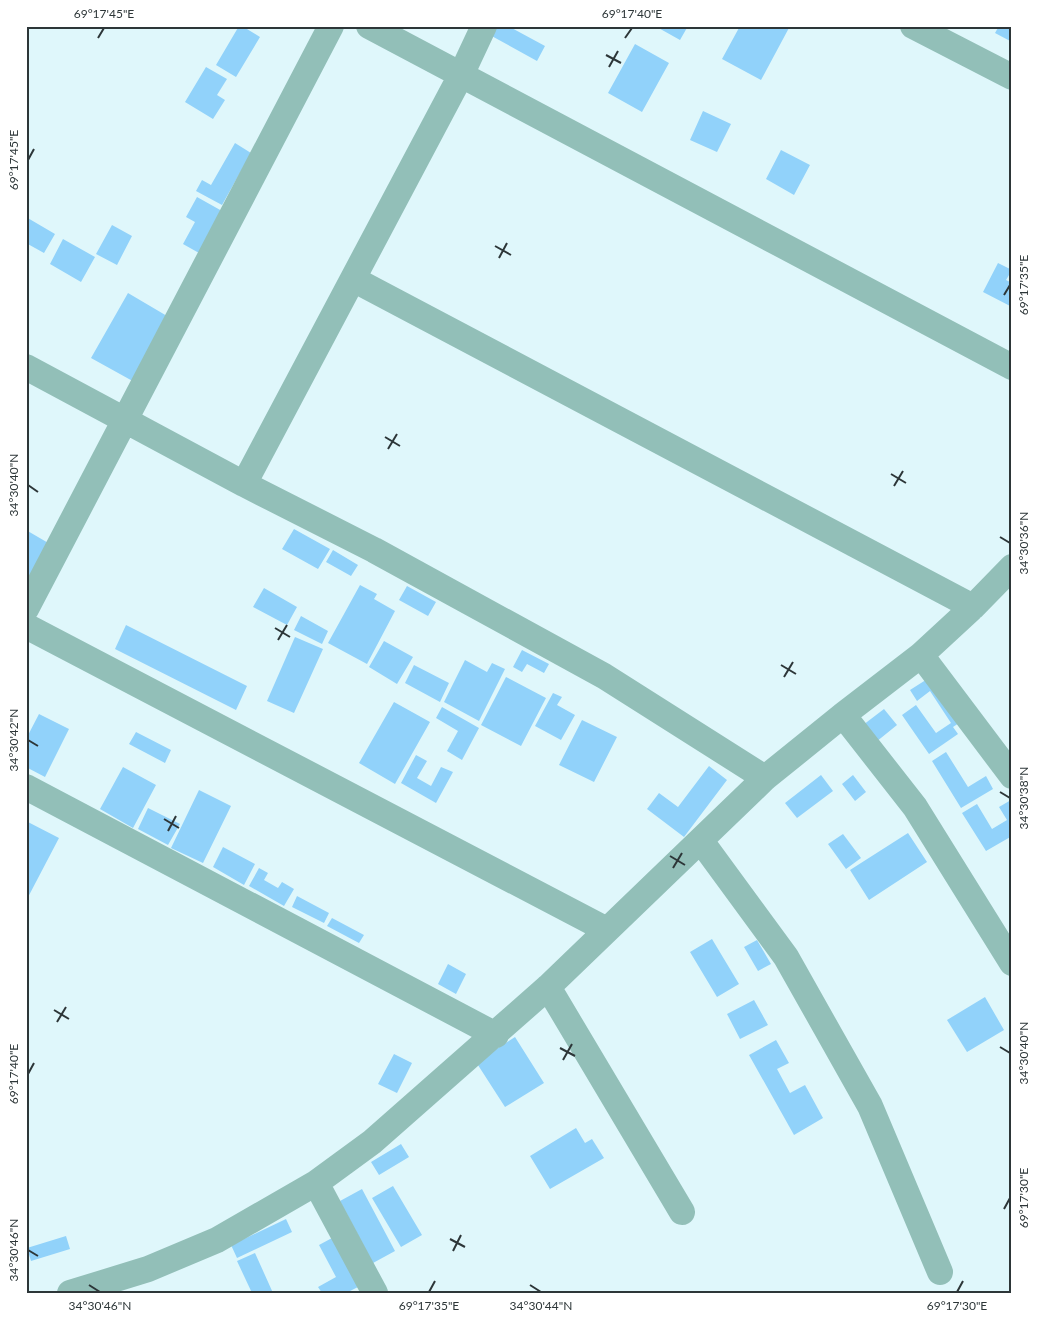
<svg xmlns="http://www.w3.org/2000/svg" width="1038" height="1319" viewBox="0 0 1038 1319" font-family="Lato,sans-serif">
<rect width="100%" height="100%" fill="#dff7fb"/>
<!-- building -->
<path fill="#91d2fa" d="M239,26H242L260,37L236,77L216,65Z
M493,26H508L545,46L537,61L488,34Z
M655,26H688L680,40Z
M740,26H790L761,80L722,59Z
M999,26H1012V42L995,33Z
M635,44L669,63L642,112L608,93Z
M206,67L227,79L217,95L225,100L213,119L185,102Z
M703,111L731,124L717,152L690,140Z
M235,143L251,153L222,205L196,191L202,180L211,185Z
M781,150L810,165L794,195L766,179Z
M197,197L222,211L199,253L183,244L195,222L186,217Z
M26,217L55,234L44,253L26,243Z
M112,225L132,236L117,265L96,254Z
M63,239L95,257L81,282L50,264Z
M998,263L1012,270L1006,280L1012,283V307L983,292Z
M128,293L167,316L138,384L91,358Z
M294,529L330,549L318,569L282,549Z
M26,530L50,544L26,587Z
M333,550L358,565L351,576L326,562Z
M360,585L377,594L374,599L395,611L367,664L328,643Z
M407,586L436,602L428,616L399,600Z
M264,588L297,607L287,625L253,607Z
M301,616L328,631L322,644L294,630Z
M126,625L247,686L236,710L115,649Z
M295,637L323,649L294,713L267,701Z
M384,641L413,657L397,684L369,667Z
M522,650L549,664L544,673L527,664L522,672L513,667Z
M465,660L487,672L492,663L505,669L479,721L444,702Z
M414,665L449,683L440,702L405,683Z
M932,676L962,721L953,727L958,734L929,754L902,715L916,705L936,733L951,723L930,691L917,701L910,690Z
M506,677L546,698L521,746L481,725Z
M553,693L562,697L557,705L575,715L561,740L535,726Z
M394,702L430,722L395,784L359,763Z
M442,707L479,728L462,760L447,751L458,731L436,718Z
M884,709L897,725L876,742L863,725Z
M39,714L69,729L45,777L26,767V739Z
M582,720L617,737L594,782L559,765Z
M136,732L171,750L165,763L129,744Z
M946,752L968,787L986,776L993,789L961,808L932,761Z
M416,755L427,761L417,778L431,786L441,767L453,772L436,803L401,783Z
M709,766L727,780L684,837L647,809L659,793L678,807Z
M123,767L156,785L133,828L100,809Z
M821,775L833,791L797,818L785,803Z
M853,775L866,792L855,801L842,784Z
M199,790L231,806L203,863L171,848Z
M1011,800L1012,836L986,851L962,813L977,804L992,829L1007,820L999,807Z
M148,808L180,824L168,845L138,829Z
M26,821L59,838L26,901Z
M908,833L927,862L869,900L850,870Z
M843,834L861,858L846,869L828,844Z
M223,847L255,864L244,885L213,867Z
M259,868L268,873L264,880L278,888L282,882L294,889L284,906L249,886Z
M297,896L329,913L324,923L292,907Z
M332,918L364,935L359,943L327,926Z
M712,939L739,984L717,997L690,952Z
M757,940L771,964L758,971L744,947Z
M448,964L466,974L456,994L438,984Z
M985,997L1004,1030L967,1052L947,1020Z
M754,1000L768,1025L740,1039L727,1014Z
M515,1037L544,1083L505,1107L476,1062Z
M776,1040L789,1063L777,1069L790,1093L805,1085L823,1118L794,1135L749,1055Z
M394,1054L412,1063L397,1093L378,1084Z
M576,1128L585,1143L592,1139L604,1158L550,1189L530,1156Z
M401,1144L409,1157L379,1175L371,1162Z
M393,1186L422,1235L401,1247L372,1198Z
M362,1189L395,1251L373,1263L340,1201Z
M286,1219L292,1232L237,1258L231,1245Z
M66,1236L70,1249L31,1261L27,1248Z
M332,1238L358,1287L346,1293H322L318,1287L336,1277L319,1245Z
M255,1253L273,1293H252L237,1261Z"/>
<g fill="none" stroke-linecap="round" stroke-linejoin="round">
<!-- street -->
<path stroke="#92bfb8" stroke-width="26" d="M369,26L1012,367
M913,26L1012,77
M353,279L973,607
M26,367L244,484L374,550L604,676L765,778
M244,484L461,75L484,26
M26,609L331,26
M26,626L607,930
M921,655L1012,776
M843,715L915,807L1012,963
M26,787L496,1035
M701,841L786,957L870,1106L940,1272
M548,987L682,1212
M316,1183L375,1293
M70,1293L148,1269L217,1240L316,1183L372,1142L548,987L765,778L843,715L921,655L973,607L1012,567"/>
</g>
<!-- ticks -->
<path fill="none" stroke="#2d3638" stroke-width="2" d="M98,38L104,28M625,38L632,28M606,55L621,63M609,67L618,51M28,160L34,149M495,246L511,255M499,258L507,243M1004,295L1010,285M385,437L400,446M388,449L397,434M891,474L906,483M28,485L38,492M894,486L903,471M1000,537L1010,543M275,628L290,637M278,640L287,625M781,665L796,674M784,677L793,662M28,740L38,746M1000,792L1010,798M164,819L179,828M168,831L176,816M670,856L685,865M673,868L682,853M54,1010L69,1019M57,1022L66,1007M1000,1047L1010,1053M560,1048L575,1056M563,1060L572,1044M28,1074L34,1063M1004,1209L1010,1198M450,1239L465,1247M28,1250L38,1256M453,1251L461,1235M89,1285L100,1292M530,1285L541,1292M429,1292L435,1281M957,1292L963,1281"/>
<!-- border -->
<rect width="1038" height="1319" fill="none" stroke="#ffffff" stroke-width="55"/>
<rect x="28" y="28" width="982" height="1264" fill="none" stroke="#2d3638" stroke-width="2"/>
<g font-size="12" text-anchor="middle" fill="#2d3638">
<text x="104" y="18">69°17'45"E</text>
<text x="632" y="18">69°17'40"E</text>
<text transform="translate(14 160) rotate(-90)" y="4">69°17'45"E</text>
<text transform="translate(1024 285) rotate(-90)" y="4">69°17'35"E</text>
<text transform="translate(14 485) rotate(-90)" y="4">34°30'40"N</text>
<text transform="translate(1024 543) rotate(-90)" y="4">34°30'36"N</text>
<text transform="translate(14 740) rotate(-90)" y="4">34°30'42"N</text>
<text transform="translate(1024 798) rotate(-90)" y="4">34°30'38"N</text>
<text transform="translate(1024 1053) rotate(-90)" y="4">34°30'40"N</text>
<text transform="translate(14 1074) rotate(-90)" y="4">69°17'40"E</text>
<text transform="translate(1024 1198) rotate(-90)" y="4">69°17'30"E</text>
<text transform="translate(14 1250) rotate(-90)" y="4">34°30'46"N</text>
<text x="100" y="1310">34°30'46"N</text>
<text x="429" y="1310">69°17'35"E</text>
<text x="541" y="1310">34°30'44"N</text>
<text x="957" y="1310">69°17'30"E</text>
</g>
</svg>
